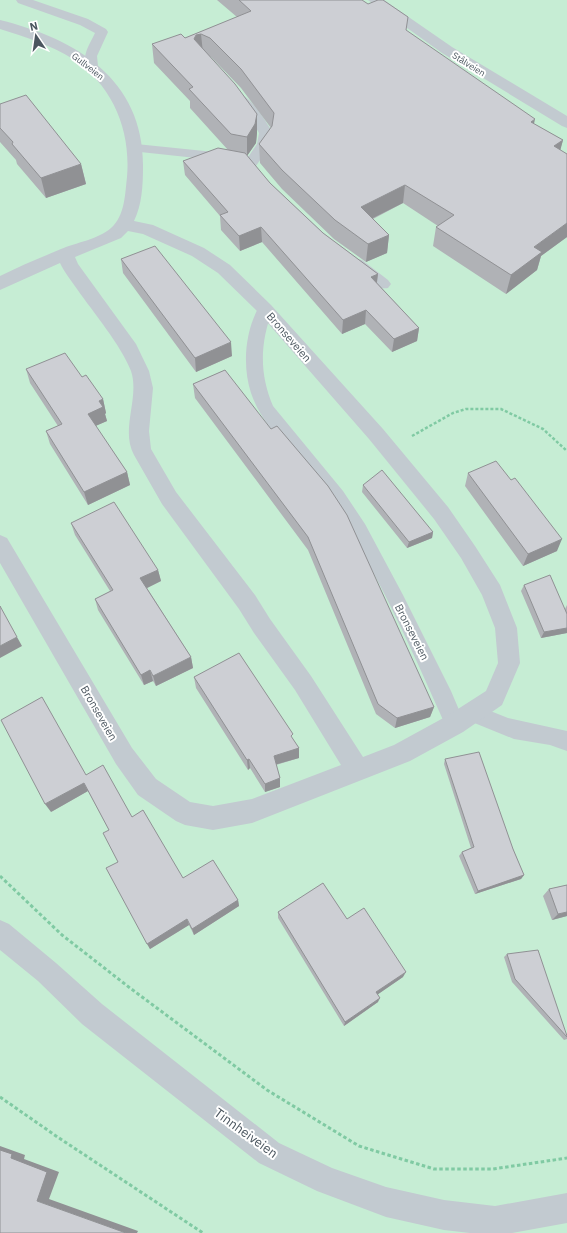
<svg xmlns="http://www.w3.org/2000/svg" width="567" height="1233" viewBox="0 0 567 1233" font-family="'IBM Plex Sans',sans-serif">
<rect width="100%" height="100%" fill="#f4f3f3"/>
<!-- green -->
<path fill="#c6edd4" d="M0,0H567V1233H0Z"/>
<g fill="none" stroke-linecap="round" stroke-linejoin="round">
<!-- path-far1 -->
<path stroke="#80caa3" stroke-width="2.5" stroke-dasharray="3 2" stroke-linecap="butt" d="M412,436L453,413L466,409H501L543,429L567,451"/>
<!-- path -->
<path stroke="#80caa3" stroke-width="3" stroke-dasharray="3.5 2.5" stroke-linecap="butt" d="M0,876L62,935L130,988L267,1090L359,1146L434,1169H493L567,1158
M0,1097L59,1138L203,1233"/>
<!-- service -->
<path fill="#c2cad0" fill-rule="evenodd" d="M16,0H33L88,19L106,29L108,32L97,56L98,66L96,69H88C80,57 90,44 95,33L80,25L18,3Z
M239,94C252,97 266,122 273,133L271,144L256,166L251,167L246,166L244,163L257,144L259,133L252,121L232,98L234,95Z
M136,144L224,153L229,154L231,157L229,160L224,161L131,151L129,148L131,145Z
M357,259L362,260L388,280L391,284L388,288C375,291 362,275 352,268L350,264L352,260Z
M265,304L270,305L273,309C260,342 259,373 273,406L343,491L365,524L403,595L451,691L465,724L462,731L455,733L448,731C415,657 382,581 338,512C314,474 265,435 251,393C242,365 245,330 260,305Z
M473,704L508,718L567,731V751L550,745L514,739L472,722L466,720L463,713L466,706Z"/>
<!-- minor -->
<path fill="#c2cad0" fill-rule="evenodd" d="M368,0H384L452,47L567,116V128L562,126L442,53Z
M0,20C77,39 144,80 143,167C143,185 142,205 134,221L153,225L204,248L230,265L271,305L383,429L448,507L475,546L500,585L517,628L520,663L502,705L463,732L410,761L252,823L213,830L185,825L176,821L138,795L116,764L0,563V535L7,538L132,748L156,779L190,802L213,806L252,799L341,765L295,690L254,633L239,609L162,504L134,455C120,429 140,398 131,371C121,345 93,312 77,289C71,280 64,272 60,263L0,290V276C20,266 40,258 61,249C75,243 99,239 111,228C125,216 125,194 127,177C131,130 113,86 73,59C51,45 25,37 0,29ZM128,231L143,234L192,256L218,273L259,313L369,439L434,519L461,558L482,595L495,628L498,663L486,691L447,716L394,745L363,757L311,676L270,619L255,595L176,492L151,449L149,431L153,388L149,371L136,344L78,264L75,257L121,238Z"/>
<!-- tertiary -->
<path fill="#c2cad0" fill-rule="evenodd" d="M0,920L9,924L56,963L102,1004L279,1143L332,1168L386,1187L444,1200L495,1206L567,1193V1223L512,1233H470L444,1230L386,1217L317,1191L259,1163L82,1024L38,981L0,950Z"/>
</g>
<!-- wall -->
<path fill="#b0b2b6" d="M217,0H362L406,31L534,124L563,140L560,150L567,154V237L541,256L537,270L506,294L433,246L436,227L438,226L403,203L373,219L389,235L387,253L366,262L334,239L282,189L260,163L259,144L271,128L241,88L211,57L210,56L257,133L256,143L247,156L270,183L323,233L378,274L377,283L419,328L417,341L392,352L365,324L342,334L262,242L240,251L221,230L220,216L185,175L183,161L228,150L190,108V101L154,63L152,44L185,38L237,17Z
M0,104L81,164L86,184L46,198L17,164L16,160L0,142Z
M121,259L232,356L196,372L123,273Z
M26,369L82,377L103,399L106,413L105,414L107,421L95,426L127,472L130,485L88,505L50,444L46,431L58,426L30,383Z
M225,370L434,707L430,717L395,728L376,714L308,550L195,398L193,384Z
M468,473L557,551L523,566L465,486Z
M363,485L433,532L432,538L407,548L362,492Z
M71,523L158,570L161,581L147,588L191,657L193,668L156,686L153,681L144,685L98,610L95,599L110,591L75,535Z
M524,585L565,609L567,605V633L541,638L521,591Z
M194,677L299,748V758L276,765L280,778V787L265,792L250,768L248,770L196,688Z
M445,759L513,849L524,875L521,879L475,894L459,856L462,852L471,848L444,764Z
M86,775L132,817L183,878L238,900L239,906L194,935L189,925L150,949L118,862L109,830L88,791L51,812Z
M567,885V916L552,920L543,896L549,889Z
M278,912L403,977L378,994V1002L344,1026L278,918Z
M507,954L567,1036V1039L564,1040L512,982L504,957Z"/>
<!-- shaded-wall -->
<path fill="#909194" d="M201,34L203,53L194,39L196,35Z
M257,114V133L256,143L247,156V137Z
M535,119L531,138V122Z
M563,140L558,159L554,146Z
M81,164L86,184L46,198L41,178Z
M405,185L403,203L359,225L361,207Z
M567,223V237L541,256L537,270L506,294L511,275L534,247Z
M261,227L262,242L240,251L239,236Z
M389,235L387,253L366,262L368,244Z
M378,274L376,288L371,277Z
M366,310L365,324L342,334L343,320Z
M419,328L417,341L392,352L394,339Z
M231,342L232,356L196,372L195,358Z
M103,399L106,413L105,414L107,421L91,428L88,414L99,401Z
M127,472L130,485L88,505L84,492Z
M433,532L432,538L407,548L409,542Z
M562,539L557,551L523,566L528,554Z
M158,570L161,581L143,590L140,578Z
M567,628V633L541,638L544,632Z
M17,637L22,646L0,658V646Z
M191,657L193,668L156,686L153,676Z
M150,670L153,681L144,685L141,675Z
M434,707L430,717L395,728L397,718Z
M299,748V758L274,765V756Z
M249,759L250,768L248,770L247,760Z
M280,778V787L265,792V784Z
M84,783L88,791L51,812L45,804Z
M524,875L521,879L475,894L478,891Z
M238,900L239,906L194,935L192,929Z
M567,912V916L552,920L558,914Z
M187,919L189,925L150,949L147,944Z
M406,972L403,977L374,997L376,992Z
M380,998L378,1002L344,1026L345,1022Z
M0,1146L25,1155L24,1159L59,1172L49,1199L138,1231L137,1233H126L37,1201L11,1158L0,1150Z"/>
<!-- building -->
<path fill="#cdcfd4" stroke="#909194" d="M239,0H362L368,4L378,0H383L408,17L406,30L535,119L531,122L563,140L554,146L567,154V223L534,247L542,252L511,275L436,227L454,215L405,185L361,207L389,235L368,244L335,220L282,170L259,144L272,126L274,113L241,69L210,38L201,34L196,35L194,39L235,84L257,114L255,124L247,137L231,134L189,89L193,87L152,44L181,34L185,38L251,11Z
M26,95L81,164L41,178L12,144L13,142L0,128V104Z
M218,148L245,153L270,183L323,233L378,274L371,277L419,328L394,339L366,310L343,320L261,227L239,236L220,215L228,212L183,161Z
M155,246L231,342L195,358L121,259Z
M65,353L82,377L86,375L103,399L99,401L103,407L88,414L127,472L84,492L46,431L62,424L26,369Z
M225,370L271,429L277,426L328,486L347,515L434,707L397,718L378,704L308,537L193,384Z
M496,461L511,480L515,478L562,539L528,554L468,473Z
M382,470L433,532L409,542L363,485Z
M114,502L158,570L140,578L191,657L153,676L150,670L141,675L95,599L113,590L71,523Z
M550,575L567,614V628L544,632L524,585Z
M0,606L17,637L0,646Z
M239,653L293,734L291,736L299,748L274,756L280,778L265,784L249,759L247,760L194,677Z
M42,697L86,775L103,765L132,817L143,810L183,878L213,860L238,900L192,929L187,919L147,944L106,868L118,862L103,833L109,830L84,783L45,804L1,720Z
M479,752L513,849L524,875L478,891L462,852L474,847L445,759Z
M323,883L347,919L364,908L406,972L376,992L380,998L345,1022L278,912Z
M567,885V912L558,914L549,889Z
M538,950L567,1036V1037L515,979L507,954Z
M0,1150L12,1154L11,1158L47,1172L37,1201L126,1233H0Z"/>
<g text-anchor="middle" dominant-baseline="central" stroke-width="4" stroke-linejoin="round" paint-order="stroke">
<!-- far-street labels -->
<g font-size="9" fill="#4b565f" stroke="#fff">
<text transform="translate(469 64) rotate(32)">Stålveien</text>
<text transform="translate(88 66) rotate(38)">Gullveien</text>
</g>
<!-- street labels -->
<g font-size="11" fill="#4b565f" stroke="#fff">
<text transform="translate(289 337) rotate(49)">Bronseveien</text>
<text transform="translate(412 632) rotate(63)">Bronseveien</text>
<text transform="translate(99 713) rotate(60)">Bronseveien</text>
</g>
<!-- near-street labels -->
<g font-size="13" fill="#4b565f" stroke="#fff">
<text transform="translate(246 1133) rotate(36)">Tinnheiveien</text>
</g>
</g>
<!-- north arrow -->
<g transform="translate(36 36) rotate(347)" stroke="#ffffff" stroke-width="3" paint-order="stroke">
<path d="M0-3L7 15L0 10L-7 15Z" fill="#4b565f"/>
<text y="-6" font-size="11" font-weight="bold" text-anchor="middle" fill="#4b565f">N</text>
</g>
</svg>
